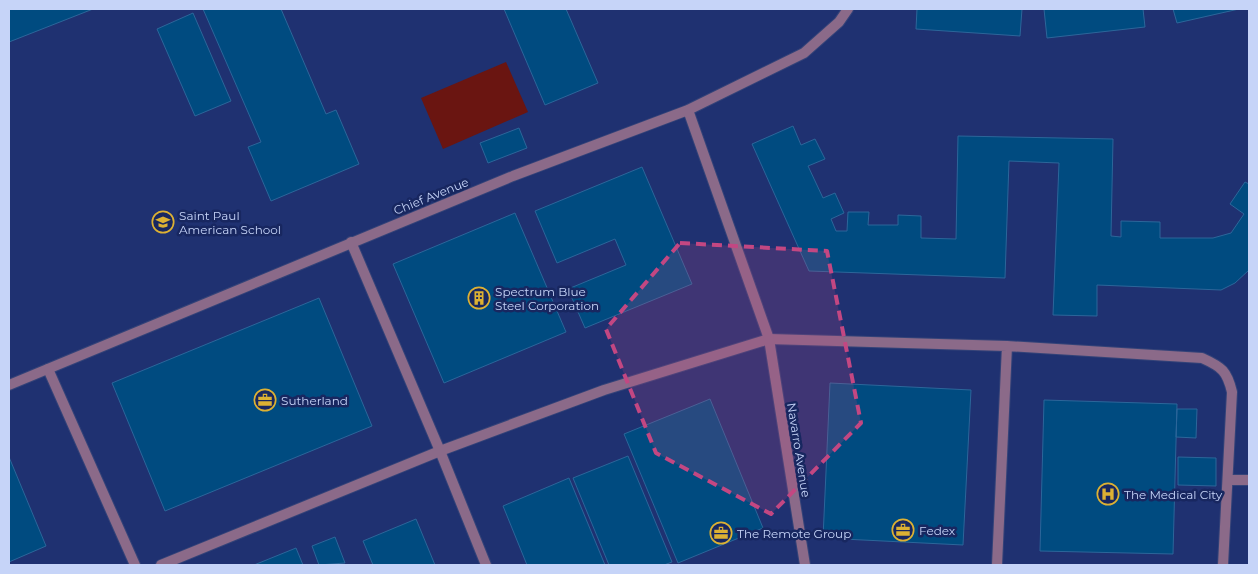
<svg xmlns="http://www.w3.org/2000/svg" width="1258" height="574" viewBox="0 0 1258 574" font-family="Montserrat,sans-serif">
<rect width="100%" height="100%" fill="#182760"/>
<!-- built -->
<path fill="#1f3171" d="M9,9H1249V565H9Z"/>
<!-- green -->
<path fill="#6a1511" d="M506,62L528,112L443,149L421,98Z"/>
<!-- building -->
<path fill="#004b80" stroke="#2c669a" d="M9,9H93L9,42Z
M203,9H281L326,114L336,110L359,164L271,201L248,147L261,142Z
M504,9H566L598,83L545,105Z
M917,9H1022L1020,36L916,29Z
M1044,9H1143L1145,27L1047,38Z
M1173,9H1239L1177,23Z
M193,13L231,101L195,116L157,29Z
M793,126L801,145L815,139L825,159L808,166L823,198L835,193L844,213L831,219L836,231H847L848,212H869L868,225H898V215L921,216V238L956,239L958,136L1113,139L1111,236L1121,237V221L1160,222V238H1213L1231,233L1244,214L1230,204L1245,182L1249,184V270L1235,283L1221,290L1097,285V316L1053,315L1059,163L1009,161L1005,278L809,271L752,144Z
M519,128L527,148L488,163L480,143Z
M642,167L692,284L585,328L568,289L626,265L615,239L557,263L535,211Z
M515,213L566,332L444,383L393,264Z
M319,298L372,426L165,511L112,383Z
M830,383L971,390L963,545L823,538Z
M710,399L763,528L678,563L624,434Z
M1044,400L1177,404L1173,554L1040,551Z
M1177,409H1197L1196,438L1176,437Z
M628,456L672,562L664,565H609L573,478Z
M9,457L46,546L9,562Z
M1178,457L1216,458V486L1178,485Z
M569,478L605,565H527L503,506Z
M416,519L435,565H373L363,541Z
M335,537L345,563L319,565L312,546Z
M296,548L303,565H254Z"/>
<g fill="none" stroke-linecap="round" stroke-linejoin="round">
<!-- service casing -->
<g stroke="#344378" stroke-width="12">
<path id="service" d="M351,242L440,451L486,565
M48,369L135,565
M1229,480H1249
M161,565L440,451L604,390L769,339L1007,346L1202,358C1222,367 1227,371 1232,392L1223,565
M997,565L1007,346"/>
</g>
<!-- minor casing -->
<g stroke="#344378" stroke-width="12">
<path id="minor" d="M688,110L769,339L805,565
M9,385L513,176L688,110L804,53L839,22L848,9"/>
</g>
<!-- service -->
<use href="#service" stroke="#8b6a89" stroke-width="10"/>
<!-- minor -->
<use href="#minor" stroke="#8b6a89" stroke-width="10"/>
</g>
<!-- marked area -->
<path fill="#c34782" fill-opacity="0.2" stroke="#c34782" stroke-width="4" stroke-dasharray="10 6" stroke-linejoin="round" d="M680,243L827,251L861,423L771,514L656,453L606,329Z"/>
<!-- icons -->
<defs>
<g id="school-ring" transform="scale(1.125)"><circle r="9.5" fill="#182760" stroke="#ddb133" stroke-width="1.5"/><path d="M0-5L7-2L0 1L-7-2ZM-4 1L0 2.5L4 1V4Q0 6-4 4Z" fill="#ddb133"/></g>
<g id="building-ring" transform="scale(1.125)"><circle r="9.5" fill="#182760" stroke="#ddb133" stroke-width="1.5"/><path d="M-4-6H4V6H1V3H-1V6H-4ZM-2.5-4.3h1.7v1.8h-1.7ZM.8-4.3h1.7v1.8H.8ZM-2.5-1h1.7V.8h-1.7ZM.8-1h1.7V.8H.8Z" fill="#ddb133"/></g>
<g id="office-ring" transform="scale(1.125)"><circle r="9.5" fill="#182760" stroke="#ddb133" stroke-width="1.5"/><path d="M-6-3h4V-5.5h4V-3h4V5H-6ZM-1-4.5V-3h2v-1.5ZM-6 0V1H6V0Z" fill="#ddb133"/></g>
<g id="hospital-ring" transform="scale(1.125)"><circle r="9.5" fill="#182760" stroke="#ddb133" stroke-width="1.5"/><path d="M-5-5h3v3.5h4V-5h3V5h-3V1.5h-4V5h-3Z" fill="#ddb133"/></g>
</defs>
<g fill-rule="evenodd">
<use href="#school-ring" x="163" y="222"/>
<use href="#building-ring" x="479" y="298"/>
<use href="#office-ring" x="265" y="400"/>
<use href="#hospital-ring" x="1108" y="494"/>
<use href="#office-ring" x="903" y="530"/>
<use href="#office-ring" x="721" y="533"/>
</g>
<g text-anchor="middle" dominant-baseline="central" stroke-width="5" stroke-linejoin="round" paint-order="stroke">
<!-- street labels -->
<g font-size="12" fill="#c6d4f8" stroke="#182760">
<text transform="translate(431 196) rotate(-22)">Chief Avenue</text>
<text transform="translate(799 450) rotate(81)">Navarro Avenue</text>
</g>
<!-- poi labels -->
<g font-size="12" fill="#c6d4f8" stroke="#182760" text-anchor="start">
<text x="179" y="215">Saint Paul<tspan x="179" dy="14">American School</tspan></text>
<text x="495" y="291">Spectrum Blue<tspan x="495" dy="14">Steel Corporation</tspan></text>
<text x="281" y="400">Sutherland</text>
<text x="1124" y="494">The Medical City</text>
<text x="919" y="530">Fedex</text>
<text x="737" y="533">The Remote Group</text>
</g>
</g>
<!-- border -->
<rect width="1258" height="574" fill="none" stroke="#c6d4f8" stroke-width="20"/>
</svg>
